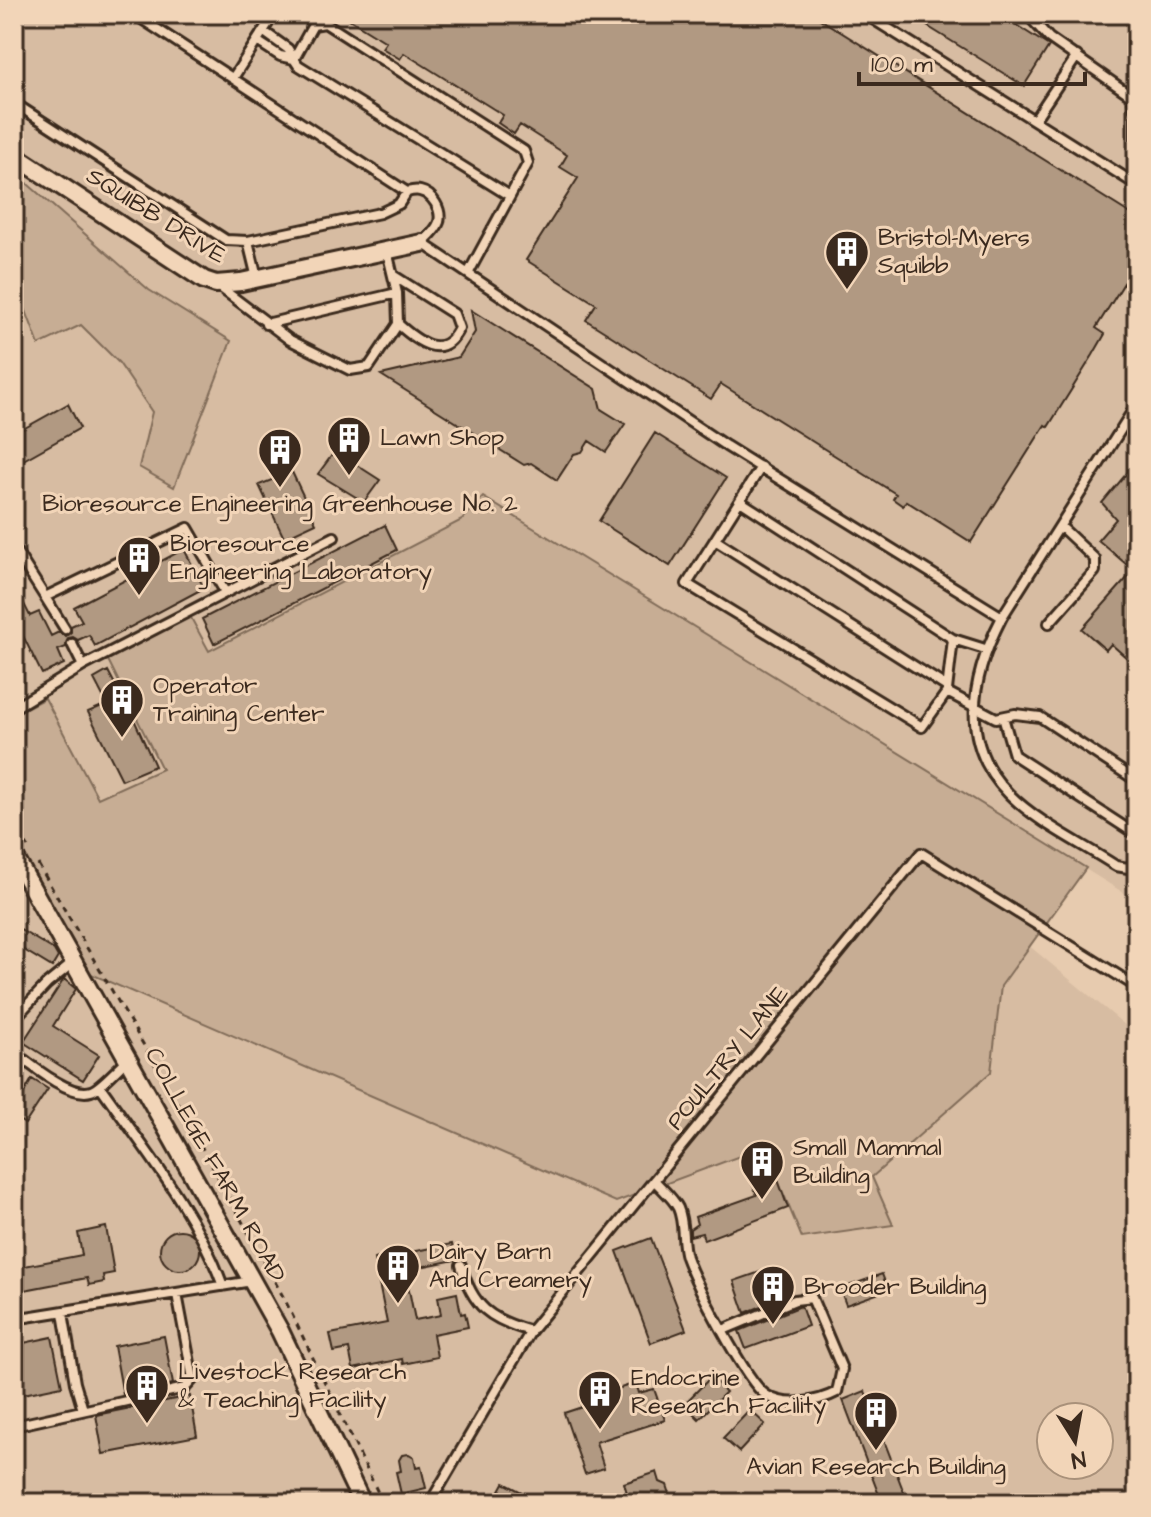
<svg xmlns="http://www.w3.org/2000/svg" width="1151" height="1517" viewBox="0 0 1151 1517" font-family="'Architects Daughter',sans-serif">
<rect width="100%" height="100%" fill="#e7cbaf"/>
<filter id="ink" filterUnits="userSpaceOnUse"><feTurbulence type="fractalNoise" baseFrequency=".0125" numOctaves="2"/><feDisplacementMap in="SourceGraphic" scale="16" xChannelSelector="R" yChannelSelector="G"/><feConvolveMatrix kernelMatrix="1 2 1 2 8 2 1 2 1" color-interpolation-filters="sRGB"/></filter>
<g filter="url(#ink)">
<!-- built -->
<path fill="#d7bca2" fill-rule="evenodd" d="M14,14H1137V901L493,503L1137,1035V1503H14ZM1051,1417H1099V1465H1051Z"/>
<!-- green -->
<path fill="#c7ad94" stroke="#816c59" stroke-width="2" d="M14,172L149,290L231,341L174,487L139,467L152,412L119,363L81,325L39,345L14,279Z
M483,497L1086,868L1001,986L991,1072L872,1177L893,1225L802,1238L764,1147L616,1202L75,967L14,864V714L45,698L98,798L162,769L108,660L190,616L209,651L462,520Z"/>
<!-- building -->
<path fill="#b19982" stroke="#3b2a1e" stroke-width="2" d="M341,14H812L1137,218V280L1129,275L1096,328L1105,334L1093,355L1048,427L1045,425L971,542L906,501L903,506L893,499L896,494L721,384L711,399L586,320L596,304L526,260L578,178L560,167L567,155L520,125L514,134L498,123L503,115L404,53L400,59L382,48L386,42Z
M934,14H999L1049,46L1024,86L927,26Z
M471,310L596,389L601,409L625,424L606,452L589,441L582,452L574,454L557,480L531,463L524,465L381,375L459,357L475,332Z
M68,404L80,428L18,463L14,456V434Z
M655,433L726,478L670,566L599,521Z
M335,451L380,480L364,502L318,474Z
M1137,461V552L1126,564L1098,540L1116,519L1102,503Z
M292,472L316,523L284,538L259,485Z
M385,525L397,550L214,644L202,619Z
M184,549L204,588L95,646L89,635L78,640L73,637L68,638L66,647L58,650L64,664L42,674L14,618V584L30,616L39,612L51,636L59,632L66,636L71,632V626L82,621L74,607Z
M1137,567V667L1111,644L1106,650L1082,629Z
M108,671L122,698L124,697L155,766L122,780L88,712L107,704L94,679Z
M19,929L54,950L58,957L52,967L14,944V935Z
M64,979L76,989L53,1026L99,1055L83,1080L23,1042Z
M32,1079L48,1089L25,1124L14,1117V1110Z
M773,1166L788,1208L704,1240L702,1233L690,1236V1229L697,1224L695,1217L757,1195L749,1176Z
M106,1227L114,1273L103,1275L104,1282L89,1285L87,1278L14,1292V1268L82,1255L78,1233Z
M160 1250a20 20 0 1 1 40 0a20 20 0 1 1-40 0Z
M651,1238L686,1330L651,1343L617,1251Z
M452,1244L455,1260L405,1270L415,1320L441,1315L438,1297L457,1293L461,1314L465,1313L468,1327L433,1334L437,1357L403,1364L402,1359L353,1369L349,1349L334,1352L330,1334L387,1323L374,1259Z
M763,1271L774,1301L745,1313L734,1281Z
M882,1274L888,1290L846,1305L840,1289Z
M801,1306L808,1326L746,1349L739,1331Z
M164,1336L173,1384L123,1395L114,1346Z
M52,1337L62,1386L14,1396V1345Z
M711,1377L726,1392L699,1419L684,1404Z
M636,1383L639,1393L654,1389L665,1420L596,1442L604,1468L585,1474L564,1413L582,1407L580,1401Z
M865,1391L908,1503H882L843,1400Z
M190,1396L197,1436L103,1454L96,1415Z
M750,1410L765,1424L739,1452L723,1438Z
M409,1454L414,1457L416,1468L421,1467L426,1488L401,1494L396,1472L401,1471L399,1460L402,1455Z
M657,1472L660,1482L667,1485L672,1500L661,1503H630L624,1483Z
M504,1483L543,1503H493Z"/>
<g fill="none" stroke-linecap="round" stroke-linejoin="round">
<!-- service casing -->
<g stroke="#3b2a1e" stroke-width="14">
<path id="service" d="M134,14L407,192C411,191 416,190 420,191C433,194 442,210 439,222C436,231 428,237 422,243L726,446L1002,617
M865,14L1137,185
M1027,14L1049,38L1132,96L1136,114V185
M14,23L17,14
M257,41L280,56L294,59L288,49L263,31
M233,78L274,14
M14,103L226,240L248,241
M1035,119L1077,56
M469,272L528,163L524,151L325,23L313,25L294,59L298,65L510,196
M394,276L454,314L459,328C443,362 417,341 398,324
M257,278L248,241L380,213L399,204L407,192
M217,285L290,340L350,370L369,367L398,324L397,293L387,251
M266,324L397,293
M1137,404L1002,617C972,675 957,742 1009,794C1038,823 1081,843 1116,866L1128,868L1137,860
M761,467L687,584L922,727L947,692L996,718L1015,714L1040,717L1137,781
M740,501L953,639L985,649
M715,540L947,687
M14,548L45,597
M1049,623L1095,571V559L1060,526
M65,629L45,597L188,528L225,592
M72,644L83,666
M947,690L953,639
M14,708L83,666L334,537
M1003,717L1014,755L1137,835
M14,1019L47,984L74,962
M14,1052C30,1064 70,1098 91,1091C101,1088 119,1066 129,1059
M100,1086C145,1150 196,1212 223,1286
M654,1180C662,1189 673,1198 678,1208C685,1224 681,1241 686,1257C695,1282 746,1382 766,1395C786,1408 818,1402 837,1392L842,1369L812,1298L795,1300L723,1330
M461,1265C472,1307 491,1320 531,1331
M63,1313L75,1383L83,1410
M14,1319L252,1281
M14,1426L185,1388L193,1379L177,1294
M430,1503L531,1331L921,853L1137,987"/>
</g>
<!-- minor casing -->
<g stroke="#3b2a1e" stroke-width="22">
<path id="minor" d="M14,155L204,280L216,284L241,282L422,243
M14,856L280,1331L362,1503"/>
</g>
<!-- path -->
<path stroke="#3b2a1e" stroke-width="3" stroke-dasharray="6 6" stroke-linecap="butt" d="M14,823L28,847
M38,864L181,1109L286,1302L383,1503"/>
<!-- service -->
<use href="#service" stroke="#f2d5b8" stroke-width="8"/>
<!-- minor -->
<use href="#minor" stroke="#f2d5b8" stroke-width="16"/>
</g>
</g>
<!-- icons -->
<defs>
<g id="building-pin" transform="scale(2.3)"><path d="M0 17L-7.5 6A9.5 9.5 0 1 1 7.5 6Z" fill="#3b2a1e" stroke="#f2d5b8"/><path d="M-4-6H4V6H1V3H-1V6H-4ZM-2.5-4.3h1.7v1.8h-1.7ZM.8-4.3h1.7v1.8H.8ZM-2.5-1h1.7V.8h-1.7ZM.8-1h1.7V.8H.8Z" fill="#fff"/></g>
</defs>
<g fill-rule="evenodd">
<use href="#building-pin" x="847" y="252"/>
<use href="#building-pin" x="349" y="438"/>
<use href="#building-pin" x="280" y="450"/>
<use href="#building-pin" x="139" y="558"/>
<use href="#building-pin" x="122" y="700"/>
<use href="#building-pin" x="762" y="1162"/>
<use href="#building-pin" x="398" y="1266"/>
<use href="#building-pin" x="773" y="1287"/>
<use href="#building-pin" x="147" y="1386"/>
<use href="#building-pin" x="600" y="1392"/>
<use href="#building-pin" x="876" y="1413"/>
</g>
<g text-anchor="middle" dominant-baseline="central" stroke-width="6" stroke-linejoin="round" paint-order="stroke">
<!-- street labels -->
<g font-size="24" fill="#3b2a1e" stroke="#f2d5b8">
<text transform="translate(156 216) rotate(32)">SQUIBB DRIVE</text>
<text transform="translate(728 1058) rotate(-51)">POULTRY LANE</text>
<text transform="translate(215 1165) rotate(61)">COLLEGE FARM ROAD</text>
</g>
<!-- poi labels -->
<g font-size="24" fill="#3b2a1e" stroke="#f2d5b8" text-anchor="start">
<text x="878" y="238">Bristol-Myers<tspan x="878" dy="28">Squibb</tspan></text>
<text x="380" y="438">Lawn Shop</text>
<text x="280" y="504" text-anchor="middle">Bioresource Engineering Greenhouse No. 2</text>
<text x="170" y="544">Bioresource<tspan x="170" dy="28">Engineering Laboratory</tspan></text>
<text x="153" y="686">Operator<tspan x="153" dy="28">Training Center</tspan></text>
<text x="793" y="1148">Small Mammal<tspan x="793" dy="28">Building</tspan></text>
<text x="429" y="1252">Dairy Barn<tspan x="429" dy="28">And Creamery</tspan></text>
<text x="804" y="1287">Brooder Building</text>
<text x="178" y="1372">Livestock Research<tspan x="178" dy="28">&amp; Teaching Facility</tspan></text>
<text x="631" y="1378">Endocrine<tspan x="631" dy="28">Research Facility</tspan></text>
<text x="876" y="1467" text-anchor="middle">Avian Research Building</text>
</g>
</g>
<!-- margin -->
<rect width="1151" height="1517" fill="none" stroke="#f2d5b8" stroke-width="48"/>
<rect x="24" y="24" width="1103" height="1469" fill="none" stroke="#3b2a1e" stroke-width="3" filter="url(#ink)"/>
<!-- north arrow -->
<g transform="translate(1075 1441) rotate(169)"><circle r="38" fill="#f2d5b8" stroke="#a9917a" stroke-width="2"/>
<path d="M0-6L14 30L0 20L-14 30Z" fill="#3b2a1e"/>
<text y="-12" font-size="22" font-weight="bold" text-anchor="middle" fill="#3b2a1e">N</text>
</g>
<!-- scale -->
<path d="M859 72v12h226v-12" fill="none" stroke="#3b2a1e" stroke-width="4"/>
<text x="871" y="72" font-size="24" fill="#3b2a1e" stroke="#f2d5b8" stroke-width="6" paint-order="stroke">100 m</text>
</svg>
